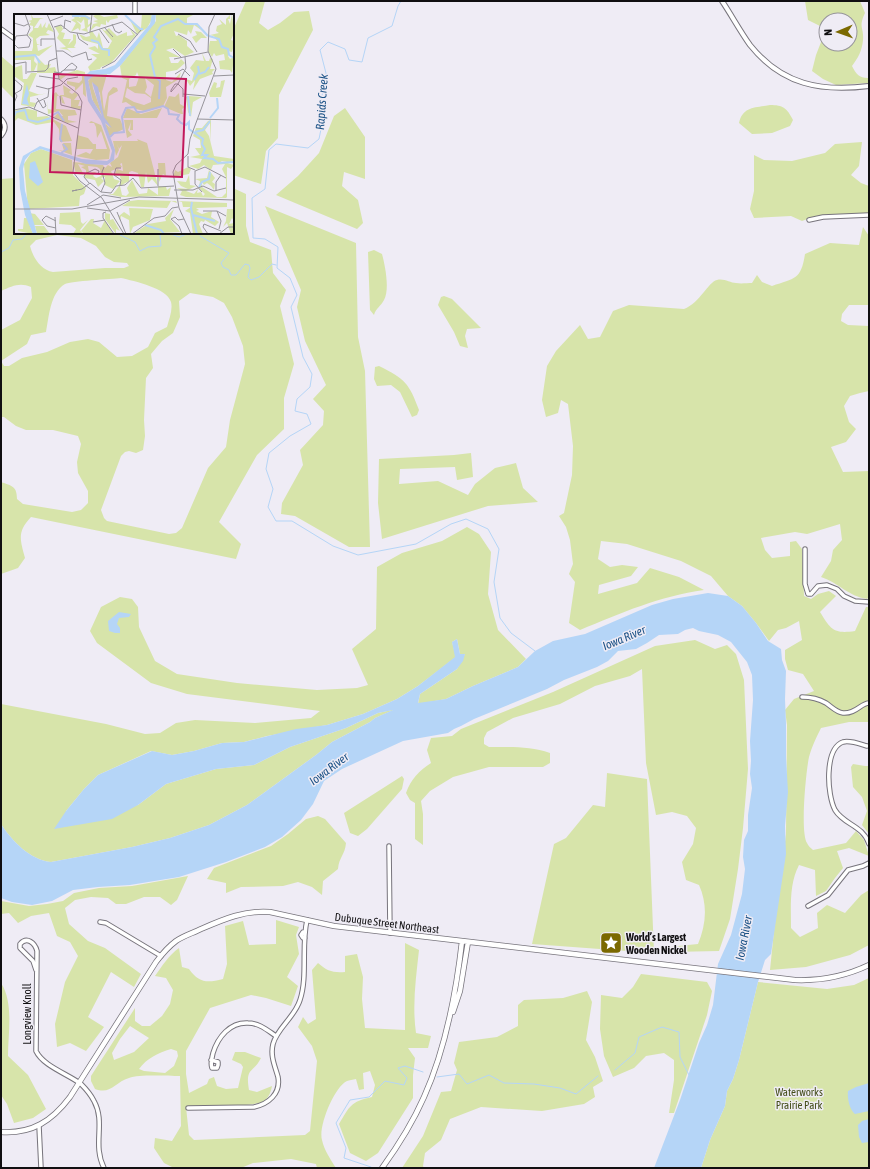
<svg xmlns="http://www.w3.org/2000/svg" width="870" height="1169" viewBox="0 0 870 1169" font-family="'Asap Condensed',sans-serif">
<rect width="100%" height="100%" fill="#efecf5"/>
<!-- green -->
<path fill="#d7e4aa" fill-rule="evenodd" d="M246,1H265L259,23L268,30L280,23L294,12L309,11L313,30L279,95L278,138L266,151L261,184L233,175V30Z
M805,1H860L865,13C858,28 864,27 863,40C862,51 858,58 852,66C856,74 859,78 868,78V83L836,85L823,79L812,71L816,55L823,37L820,26L808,20ZM826,20H850V44H826Z
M1,56L15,68V100L1,86Z
M770,105C783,105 787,108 793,120L790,126L772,133L752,134L739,123C743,106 755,108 770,105Z
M345,108L365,137V179L344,172L342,186L358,200L363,223L357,229L276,195L298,176L319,153L334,116Z
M862,142L859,166L851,175L861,183L869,186V214L816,216L802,221L791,216L754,218L750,209L754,191V155L764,160L792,161L825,153L835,144Z
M15,178V233H233V188L246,194V226L250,242L271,250L273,273L286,290L280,306L294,364L284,398V429L257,455L219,522L241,544L236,559L31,517C17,532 20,539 25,558L18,568L1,574V482C12,486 17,486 17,499L23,504L72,512L81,510L88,503V491L78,473L77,462L81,444L78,436L53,430H26L16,426L4,417H1V330L20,320L32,298L31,287C20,282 12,286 1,291V179ZM57,235L81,238L96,246L105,257L114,262L127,263L129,266L124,268H105L53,272C41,270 33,258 30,246L36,240ZM121,278C134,281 167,288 171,302C173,310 169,319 167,327L155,333L148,347L132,356L117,357L99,342L88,339L70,342L47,352L22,358L9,366H4L1,361L27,344L31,335L46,332C49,317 50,293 65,284C71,281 112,279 121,278ZM190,293L213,297L224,303L232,317L243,346L245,364L230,420L226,447L208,468L182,528L176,533L169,534L107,521L104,518L101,510L121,456L125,452L129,451L136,453L143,450L145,436L144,420L146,378L153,368L151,354L162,341L173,333L180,317L179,301Z
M265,206L356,243L358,337L365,371L370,547H349L295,516L281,514L282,503L303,465L300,450L323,425L324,411L313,399L326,385L305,341L297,307L301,290Z
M863,227L869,236V305H849L842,314L841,321L848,325L869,326V391L860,393L850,396L844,406L849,422L856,429L846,442L831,447L843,472L869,471V597L867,599C848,596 839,583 821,577L831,561L833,550L842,540L840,524L807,534L795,532L761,538L765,550L772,558L790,556V542L796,541L802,549L804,596L811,599L818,594L829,591L836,596L820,612C831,630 834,634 855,631L866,607H869V722H849L821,728C816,738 812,746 809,757C806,771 800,832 807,843C808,846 811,848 813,850L846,843L856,831L864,840L869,856L849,848L837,851L843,868L835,878L826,891L816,896L815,870L799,865C789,884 791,907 791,928L800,937L818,928L817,913L827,905L845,913L861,895L869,890V945L850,955L806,967L770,970L776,911L786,834L787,725L785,710L794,699L814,691L803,674L788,670L785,659V650L802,640L799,621L786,628L778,630L769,641L756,623L742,606L728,596L711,576L681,561L627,544L601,541L598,559L610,567L622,565L638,567L631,576L599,585L598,594L637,583L650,568L679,577L704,590C660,596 621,613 580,630L569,623L575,582L569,574L573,564L570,540L566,527L559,516L564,513L572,475L573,446L568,404L561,400L558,413L546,417L542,400L547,366L556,351L580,325L588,339L600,337L613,311L629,305L684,309C700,303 708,282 717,280C724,278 730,283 736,283C741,284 747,283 752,283L757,275L762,282L772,286C795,278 801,280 805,254L830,243L859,245Z
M374,250L382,254C385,265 390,289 384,300C381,306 376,308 374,315L370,310L368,252Z
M444,296L452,299L481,328L467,329L465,336L468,348L460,346L454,332L438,305L441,297Z
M379,366C405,379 409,383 419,410L417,415L412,417L400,392L391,385L377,386L374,379L375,367Z
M471,453L473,477L457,480L455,467L400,469L399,484L438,481L468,495L475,484L495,468L516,463L523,488L538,502L488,506L382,539L378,503L379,459L454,455Z
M467,527L479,534L491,552L488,594L498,630L526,659L518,667L473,686L446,699L418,704L420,694L457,669L465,654H460L457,639L452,642L456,657L418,686L397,699L363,714L327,725L267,736L244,742L222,743L194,751L172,755L151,751L98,775L84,789L66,811L138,805L166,784L216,769L254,765L290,747L346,728L378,713L396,709L375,718L370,722L332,742L316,755L247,805L209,825L170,838L132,847L51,862C30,860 12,841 1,824V704L106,724L145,734L160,733L176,723L195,720L255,723L311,718L320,711L187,694L151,683L97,643L90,631L101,607L120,597L132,599L138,607L139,627L155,661L177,674L237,683L317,690L357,688L368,685L352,649L376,629L377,567L402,553L442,541Z
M695,640L715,649L727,645L736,654L744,680L748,769L743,828L738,869L730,919L719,951L670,952L668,947L698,944C706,925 708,905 699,885L686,880L682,862L693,844L696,828L687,816L672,812L656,815L646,763L642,669L630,676L595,686L560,704L513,718L487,732L484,738V744L489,747C510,747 530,746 550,753V763L543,767H489L453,777L430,791L421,801L423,814V845L415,839V803L410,800L406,793C411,779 419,771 431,763L427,750L431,738L452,736L461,729L553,692L655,646Z
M853,764L865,766H869V834L862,825L867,811L862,797L853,787L851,767Z
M607,773L647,779L654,953L532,944L554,844L566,838L593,805L605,807Z
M402,776L404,779L402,789L367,829L358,836L350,833L344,813Z
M318,816L325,819L346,843C345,855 339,857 338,869L323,881L322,895L312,887L298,882L283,886L241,887L226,893V883L207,879L214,868L271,846L288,834L306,819Z
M188,876L177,900L171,905L160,897H144L126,904H116L108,898L91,897L75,900L65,908L69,924L88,941L105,948L141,974L134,987L111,972L88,1017L104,1027L86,1051L70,1043L57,1047L55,1024L65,982L78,956L70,942L57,936L49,913L31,916L18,923L9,913L1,914V901L29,906L47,904L63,901L74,893L99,888L132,886Z
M276,920L299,927L296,935L299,954L287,977L298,986L291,1006L266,998L251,995L210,1008L186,1051V1074L189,1093L207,1084L209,1079L214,1077L217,1086L226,1089L238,1088L243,1067L241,1064L232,1060L235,1052H245L261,1058C253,1074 245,1067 249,1090L257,1092L272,1086C271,1091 269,1098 264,1101C251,1108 203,1106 186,1107L189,1135L194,1140L305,1135L310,1131L317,1061L312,1046L298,1027L303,1017L308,1024L316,1019L312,970L318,963C327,971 333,973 345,972V956L357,954L363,977L362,999L365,1028L405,1030V943L419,950C416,978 412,1005 416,1033L431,1036L428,1048H408L415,1058L413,1075V1098L378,1153L366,1161L350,1153L339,1124C350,1106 350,1102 372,1097L375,1085L370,1071L363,1073L364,1089L359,1090L356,1079C353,1080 349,1080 347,1081C334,1087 318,1127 322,1140C324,1150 331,1160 336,1168H317L316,1164L291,1159L253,1163L241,1168H174L164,1163L154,1148L155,1138L172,1141L181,1126L180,1076C168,1076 139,1074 129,1078C115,1082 111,1095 95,1089L91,1081V1076L135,1008V1021L142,1026H150L162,1016L170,1004L173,990L166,978L155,976C162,966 169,955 179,948L182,967L189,969C199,983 207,983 223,979L227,964L225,926L243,921L249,945L276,944ZM130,1026L149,1038L134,1052L114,1060L112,1053L120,1039ZM171,1049L177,1051L178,1056L174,1066L165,1073L144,1071L139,1069C147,1058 158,1053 171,1049Z
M641,974L707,982L712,991L707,1015L674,1113H669L674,1080V1060L664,1053L646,1056L634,1068L613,1077L604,1056L600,1029L601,995L622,998L633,987Z
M869,978V1168H701L710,1140L725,1106L727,1091L733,1079L739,1060L758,982L827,989L854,985Z
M1,983C14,1003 8,1033 8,1056L28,1075L46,1109L33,1118L14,1123L7,1104L1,1095Z
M587,991L592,1002L586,1040L595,1057L603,1081L593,1087L595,1097L584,1104L542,1111L481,1107L450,1119L441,1140L425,1153L423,1166L424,1168H402L423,1136L441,1092L451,1091L457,1070L454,1063L459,1042L497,1037L518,1026V1005L524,1000L563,998Z"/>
<!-- water -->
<path fill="#b5d5f7" d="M708,593L728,596L742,606L756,623L768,641L781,649L782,660L786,671L785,699L786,724V757L788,792L785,826L786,854L771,954L765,960L758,982L739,1060L733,1079L727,1091L725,1106L710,1140L701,1168H654L680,1100L699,1043L707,1025L713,1005L718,964L731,935L742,894L745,869L743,857L744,840L748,831V815L752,788L750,774L751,761L750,741L753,700L752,675L747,662L731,642L718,635L699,631L693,628L685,630L678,634L659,635L647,643L636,649L618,651L608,661L597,667L564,680L547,689L474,719L461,726L454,729L448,733L403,741L342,769L324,781L313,804L301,820L282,837L265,847L226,862L179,877L130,885L98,887L73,890L52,901L32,905L12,902L1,898V824C12,841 30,860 51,862L132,847L170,838L209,825L247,805L316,755L332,742L370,722L375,718L393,710L378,713L346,728L290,747L254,765L216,769L166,784L138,805L112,819L54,829L66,811L84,789L98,775L152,751L172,755L194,751L222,743L244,742L296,729L327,725L363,714L397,699L418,686L455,657L452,642L457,639L460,654H465L463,661L457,669L420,694L418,703L446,699L473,686L518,667L535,651L553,641L585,634L652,605L673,599Z
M119,612L131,614L129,617L119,618L117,624L120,628V633H115L109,631L108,621Z
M869,1083V1111L855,1114C850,1110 847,1099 848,1091L856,1087Z
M869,1119V1142L862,1143L859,1137L858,1125L862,1121Z"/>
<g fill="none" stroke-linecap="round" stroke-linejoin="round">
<!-- stream -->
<path stroke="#b5d5f7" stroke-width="1" d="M401,1L398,6L392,26L368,38L362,62L349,60L345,49L328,42L320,50L327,77L321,99L322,124L319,139L308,148L276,144L269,150L265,189L252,198L253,238L265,239L278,247L277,268L290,278L297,295L291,307L303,357L312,374L310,387L297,399L295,411L307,414L311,424L290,436L269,453L266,469L273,489L268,507L276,521H292L333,546L358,555L416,544L451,524L466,519L488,529L499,549L494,582L500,618L511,633L535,651
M98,233L106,235L116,233L135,242L140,251L148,247L161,246L160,235L166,233
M168,233L179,237L187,234
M200,236L229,253L221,263L223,267L229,270L231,275H236L245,264L249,265L250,268L248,277L251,280L259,277L272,264L276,265
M1,252L9,248L13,240L22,239L27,233
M615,1070L635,1053L639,1037L662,1027L679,1032L680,1057L689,1075
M437,1077L459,1074L467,1084L489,1075L504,1083L534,1084L560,1088L576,1094L598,1076
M371,1167L344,1158L346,1148L336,1123L350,1100L369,1097L385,1081L404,1085L407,1078L398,1068L405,1066L423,1072"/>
<!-- minor casing -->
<g stroke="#77747c" stroke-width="5.5">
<path id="minor" d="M135,1V15
M1,29L15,39
M1,119C6,124 6,130 1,136
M809,220L823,217L869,215
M805,549V584L808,594H811L818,586L827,585L837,589L844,596L855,601L869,602
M802,697C810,697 819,699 826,703C832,707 836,712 843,713C856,714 861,703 869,703
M867,746C860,744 850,740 843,742C824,749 827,795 835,810C844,825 863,825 869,844
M389,846L390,933
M808,906L828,895L848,870L863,866L869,863
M100,922L106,923L161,956
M305,938H303L301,935L303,932H305
M36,970L33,961L20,948V944C27,936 35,943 37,951L36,1051C43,1066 68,1074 81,1084C86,1089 91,1095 94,1101C106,1123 92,1144 104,1168
M211,1060L218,1062V1065L217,1068H212C210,1063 212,1058 213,1053C218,1037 230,1022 248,1023C259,1023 267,1030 276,1036
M188,1108L254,1107C268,1104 281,1094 278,1077C275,1066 270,1056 273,1044C277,1028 295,1017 300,1000C308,976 301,946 307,920
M39,1126L41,1168"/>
</g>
<!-- tertiary casing -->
<g stroke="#77747c" stroke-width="6">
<path id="tertiary" d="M722,1C732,16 740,31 750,45C782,85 821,92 869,86"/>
</g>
<!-- secondary casing -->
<g stroke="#77747c" stroke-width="6">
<path id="secondary" d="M453,1012L460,991L468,942
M1,1132C32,1134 52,1121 70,1097L156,962C162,954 168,947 176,941C183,936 193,933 201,929C224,919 245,910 270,912L334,926L795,980C821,981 846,976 869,965
M382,1168C398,1146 413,1122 424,1097C446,1048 456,994 462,941"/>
</g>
<!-- minor -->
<use href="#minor" stroke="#fff" stroke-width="3.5"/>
<!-- tertiary -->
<use href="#tertiary" stroke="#fff" stroke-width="4"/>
<!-- secondary -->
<use href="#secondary" stroke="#fff" stroke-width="4.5"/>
</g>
<!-- icons -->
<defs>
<g id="sight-square" transform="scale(1.15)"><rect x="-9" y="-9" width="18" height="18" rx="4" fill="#7b6900" stroke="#efecf5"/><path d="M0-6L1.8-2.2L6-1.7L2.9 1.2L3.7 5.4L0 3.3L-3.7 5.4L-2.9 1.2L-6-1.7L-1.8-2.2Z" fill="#fff"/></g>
</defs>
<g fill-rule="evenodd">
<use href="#sight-square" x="611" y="943"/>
</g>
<g text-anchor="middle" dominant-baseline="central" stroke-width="3" stroke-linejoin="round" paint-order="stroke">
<!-- street labels -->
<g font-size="11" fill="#100f11" stroke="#efecf5">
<text transform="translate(387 923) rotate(7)">Dubuque Street Northeast</text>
<text transform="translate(27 1014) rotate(-90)">Longview Knoll</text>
</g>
<!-- poi labels -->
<g font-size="11" font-weight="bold" fill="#100f11" stroke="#efecf5" text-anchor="start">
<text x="626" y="937">World’s Largest<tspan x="626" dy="13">Wooden Nickel</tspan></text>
</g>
<!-- park labels -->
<g font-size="11" fill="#434d18" stroke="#efecf5">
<text x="799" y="1092">Waterworks<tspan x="799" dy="13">Prairie Park</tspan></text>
</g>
<!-- water labels -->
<g font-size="12" font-style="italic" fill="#1d5387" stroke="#efecf5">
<text transform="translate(322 102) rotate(-86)">Rapids Creek</text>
<text transform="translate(624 638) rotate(-23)">Iowa River</text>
<text transform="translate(329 769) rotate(-37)">Iowa River</text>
<text transform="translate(744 938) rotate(-79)">Iowa River</text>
</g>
</g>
<!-- overview -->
<g transform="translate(14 14)">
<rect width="220" height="220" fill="#efecf5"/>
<path d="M17,0L19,4H30L26,5L20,14H24L27,9L28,14L32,8L31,13L33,14L35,9L40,18L34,16L32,19L36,21L26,22L22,25L23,30H26L23,31L24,37L39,31L25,42L21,41L20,47L23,50L20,57H17V46H0V37H18L19,33V24L14,21L19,16V12L15,11L17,8L14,7L18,6ZM62,0L66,4L69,0L77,4L74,6V11L78,8V10L73,14L74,18L67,16L71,14L70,5L67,9L62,6L67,11L66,17L64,14L57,18L62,9L57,6L61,4L57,1ZM84,0L90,3L103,1L104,4L96,6L94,9L92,6V11L87,10L86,13L82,12L76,17L79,10L84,9L79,7L84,6L79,2ZM128,0H138L137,7L133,14L123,20L116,6L127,14ZM142,0H181L173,4V9H181L193,20L180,11L177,20L174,16L173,21L160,17L162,22L165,21L173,27V32L180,38L171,42L159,34L152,36L166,43H155L157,49H164L167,45L171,49L163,56L152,58V66L158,68L167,58L165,65L152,73L153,84L149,92L130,97L122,95L112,88L108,89L113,66L108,64L106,52L142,7ZM123,58L125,63L122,72L115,73V65L122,61ZM131,64L140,71L137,83L131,78L133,73ZM113,74L121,79L131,80L137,84V88L130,91L120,88L111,83ZM218,0L220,19L217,26L220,27V31L218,38L214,37V42L216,45L220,43L218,59L216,56L206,55L205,47L211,46L210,40L202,42L200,39L198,43L194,37L196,27H203L200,22L196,21L205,19L202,17L203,12L208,10L205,5L212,11V5L216,1V5H214L216,10ZM47,11L49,15L47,18L51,19L49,25H57L54,31L59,26V20L62,21V29L60,33L62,34H53L59,40L54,36L45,34L52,33L43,24L45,20L41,13ZM87,14L91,17L95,14L103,22L113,18V22L119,21L116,15L122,21L97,49L87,53L86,55L76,57L74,53L83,44L77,40H86L74,34L81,32L84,35V30L69,26L65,20L72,23L76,22L75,18L78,17L83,24L85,18L89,34H94L98,27ZM181,17L187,18L193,24H187L182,29L178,23L183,21ZM188,39L192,47H195L196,44L199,45L196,55H201L198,58L199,60L186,65L179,76L181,66L176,72L172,65L178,67L180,59L176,54L182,46L190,47ZM24,44L31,51L37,50L35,54L41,53L43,59H23L15,77L26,81L33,79L16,83V88L22,89L20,93L7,91L10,69L0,62V54L8,51L9,65H13L17,59H23ZM63,56L71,58L72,83L69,80V69L61,77V73L53,70V67L65,69L68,66V60L53,61L46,66L45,62ZM93,60L88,78L90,97L94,79L99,73L103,74L104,77L95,82L93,102L106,105L110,115L95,122L91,109L96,114L79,87L74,67L79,61ZM78,68L86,79L89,103L79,74ZM211,66L207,83H196L195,79L200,68L203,69L202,74L206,73L207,67ZM49,71L57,76L55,78L58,80L61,78L64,81L60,86H66L64,92H67L66,95L57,94V85L48,82L51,90L48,89L46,81L43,82L42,95L61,96L63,101L54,102V106L63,108L53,109L40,103L44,99L47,102H49L45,97L34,100L33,86L34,95L39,96L38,81L42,78L44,81H50ZM165,79L166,90L171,93L168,95L169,100H167L150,93L155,82L161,83ZM174,82L188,83L179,88L177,103L174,98L172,83ZM10,94L23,97V103L33,102L52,112L58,127L46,128L45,115L40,108L22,111L4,104L0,108V97ZM113,94L127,100L148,94L143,104H109ZM110,106H119V116H116L117,108L114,116L118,121L113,124ZM197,106V129L196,109L191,116L195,122L200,142L220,145L218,149L208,147L205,149L200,145L204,150L210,148L220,151L217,155L213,153V183L212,184L172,183L166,181L168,177L163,174L174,175L167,172L163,167L172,168L175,161L176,171L182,172L172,177L180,180L184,175L183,179L187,178L189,182L191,180L185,174L188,173L203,183H208L212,179V163L208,155L211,150L199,151L197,156L190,151L184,155L175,152L186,149L188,145L176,143L186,141L181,134H187L186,126L179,122L182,114H188L194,107ZM77,107L87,111L96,136L95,145L82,146L62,142L72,138L76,140L79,135H62L63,121L74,124L79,130H82V135H93L87,117L83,124L82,113L80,109H75ZM123,125L133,129L144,172L138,165L134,169L132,158L130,173H127L124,159L118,157L115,158V167L106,172L108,181L112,182L115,179L113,174L118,166L125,180L133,179L134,174L144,181V172L152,173L153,176L157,173L155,182L107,183L94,180H99L106,171L107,167L106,162H101V159L103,155L109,157L108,149L106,150L108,153L97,157L100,165L106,167L99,175L91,171V163L87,164L90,167L84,173L81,166L71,164V160L80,158H82L79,162L82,164L87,162L86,155L83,153L74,152L75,158L72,160V156L67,153L71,152L64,150L70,161L62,160L59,148L89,151L91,154L94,151L98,153L96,149L104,143L108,131L105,135L103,130L105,136L102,142L99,127H124ZM50,129H57L58,141L44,136L50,137L48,130ZM27,135L58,146L59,161L72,174L70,180L66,182L65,192L14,195L10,150L17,139ZM144,149H151L152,162L149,160L145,168ZM174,153L177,155L175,160L159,163L161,156L164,158ZM195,156L201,164L198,168L201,170L200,176L197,172L193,169L190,171L188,168V172L185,173L186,167L181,165L193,164ZM124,186L162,187L163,189L157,187L153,194L108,192L116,187ZM164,187L213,189V193L182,194L185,196L182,197L188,200L198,197L197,203L205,208L201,212L191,206L190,208L187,207L185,210L189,220H179L176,199L171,197L177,193H169L168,188ZM115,194L139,195L136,206L119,213L116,220L115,206L107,202L106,207L105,202L110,198L116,202ZM160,195L156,205L166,218L119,220L134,210L152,207L151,204ZM213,195H220V207L218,204L215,210L220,209V220H217L213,209L209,213L212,207ZM66,198L67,208L69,210L74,206L66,216L69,220H59L62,215L57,211L45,210L46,199ZM15,199L21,200L30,211H20ZM91,199L96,200V206L99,205L106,217L102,215V220L91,205ZM10,204H13L19,220L4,217V215H9ZM77,205H80L79,209L87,214L91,206L99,220L69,219L67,217ZM21,212H30L36,220H23Z" fill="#d7e4aa" fill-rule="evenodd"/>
<path d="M138,0H142L141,9L107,51L96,60L81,61L74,66L78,85L88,102L78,68L84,73L90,103L98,114L91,109L101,136L100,146L93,151L72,150L27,135L17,139L11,146L9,155L11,177L23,220H19L11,201L6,175L5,154L9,142L26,132L68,145L93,147L96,145L98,137L87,107L74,87L70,63L76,57L91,55L101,51L136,10ZM13,70L15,80L13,85L15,91L8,90ZM21,147L29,168L24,172L15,164L16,149Z" fill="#b5d5f7"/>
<path fill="none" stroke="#b5d5f7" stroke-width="2" d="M111,1L126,15H129M58,2H71L76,5M195,22L205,25L208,33L214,35L215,41L220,44M77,26L84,28L88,35L95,36V42M0,43L21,41L26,49M185,60L191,58L195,53M180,66L185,58L184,52M174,82L176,102M145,85L146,67L141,63L136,41L141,33L139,29L143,26L140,23L147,12L164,5L171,10H183L194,22M39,101L44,98L50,107M0,102L2,98L11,96L14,106L24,108L37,104M196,104L204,94L203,84M181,118L189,116L196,107M96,123L100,119L110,118L108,103L112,94L120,93L123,98H128L149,92L154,95L155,100L165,101L163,105L167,109L172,111L175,108V115L189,125L188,130L191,135L188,141H193L190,144L199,145L204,149L220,148M48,128L46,125L48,110M47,139L53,135L49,130M185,173L188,168L195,165L196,158M178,188L177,194L183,220M179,201L201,207M131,211L147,216L150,220"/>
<path fill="none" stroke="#96949a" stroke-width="1" d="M11,0L16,14L13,21M33,0L40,16L45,65L64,80L68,88L59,158L66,167L88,184L110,220M36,7L49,2M0,9L10,12L14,10M98,10L101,17L105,19L108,17M40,13L47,11L56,18L70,20L108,8L124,21M90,13L99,23M50,15L51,6L57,8M85,15L95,29M76,18L78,0M63,19L65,25L74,31M164,20L176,27L183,38M0,29L2,22L13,21M0,30L4,34L15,33L17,26L13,21M27,32V25H41M159,35L168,44M42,37H49L58,43L72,38M72,38L74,46L78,45M160,45L194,38M0,50L12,48V60M88,54L101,47L127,16M13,58L31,57L34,54L35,47L43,44M40,58L47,59V58L50,56L55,51L58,49L63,53L61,56H50M161,60L169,55L176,62M25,62L45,65M200,62L220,61M0,65L8,72L7,76L2,79M161,70H164L157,78V76ZM22,72L34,75L47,71L53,65L64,63M0,77L3,82L0,89M169,80L191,82M46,82L47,91L67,96M169,83V75L164,70L172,54L171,43M23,84L29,94L32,92L30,86M20,95L23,88L34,83L35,74M0,96L15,93L64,114M183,105L220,106M174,142V153L181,156M191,153L212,164M144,155V172M75,169L70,163L71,160L81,155L85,157L84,160M106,171L107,166L100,161L102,154H107M63,176L58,177L68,175L76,169L87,178L97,179L102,172L111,171L119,164L127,174L160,172M160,176H179L189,172L200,177L212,174M202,177V168L207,161M87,178L91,169L88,158L90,153M188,178L181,170V157L191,153M73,191L89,181L107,184M73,194L96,197L116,186M0,195H58L125,183L220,186M189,197H203L212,202M203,197L207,207L205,215M92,198L89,199V204L100,220M103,198L112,220M41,203L42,220M42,207L32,202L28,206L33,212L42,214M79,208L91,206M118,220L140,204L151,202L158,194L164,193M168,220L165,212L157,205L161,203L164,206L170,205M177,220L165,194L159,158L162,151L174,140L176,125L202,55L194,37L195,13L201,0M194,220L189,213L190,210L207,217M205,220L214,213H220"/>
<path fill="#c2185b" fill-opacity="0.15" stroke="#c2185b" stroke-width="2" d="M40,60L172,65L168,163L36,158Z"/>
<rect width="220" height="220" fill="none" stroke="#100f11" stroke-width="2"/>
</g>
<!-- border -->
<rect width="870" height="1169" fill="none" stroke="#100f11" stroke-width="4"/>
<!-- north arrow -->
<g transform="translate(838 32) rotate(268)"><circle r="19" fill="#efecf5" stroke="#96949a"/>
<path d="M0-3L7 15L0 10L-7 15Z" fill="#7b6900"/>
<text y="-6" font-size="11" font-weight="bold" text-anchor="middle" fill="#100f11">N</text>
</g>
</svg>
